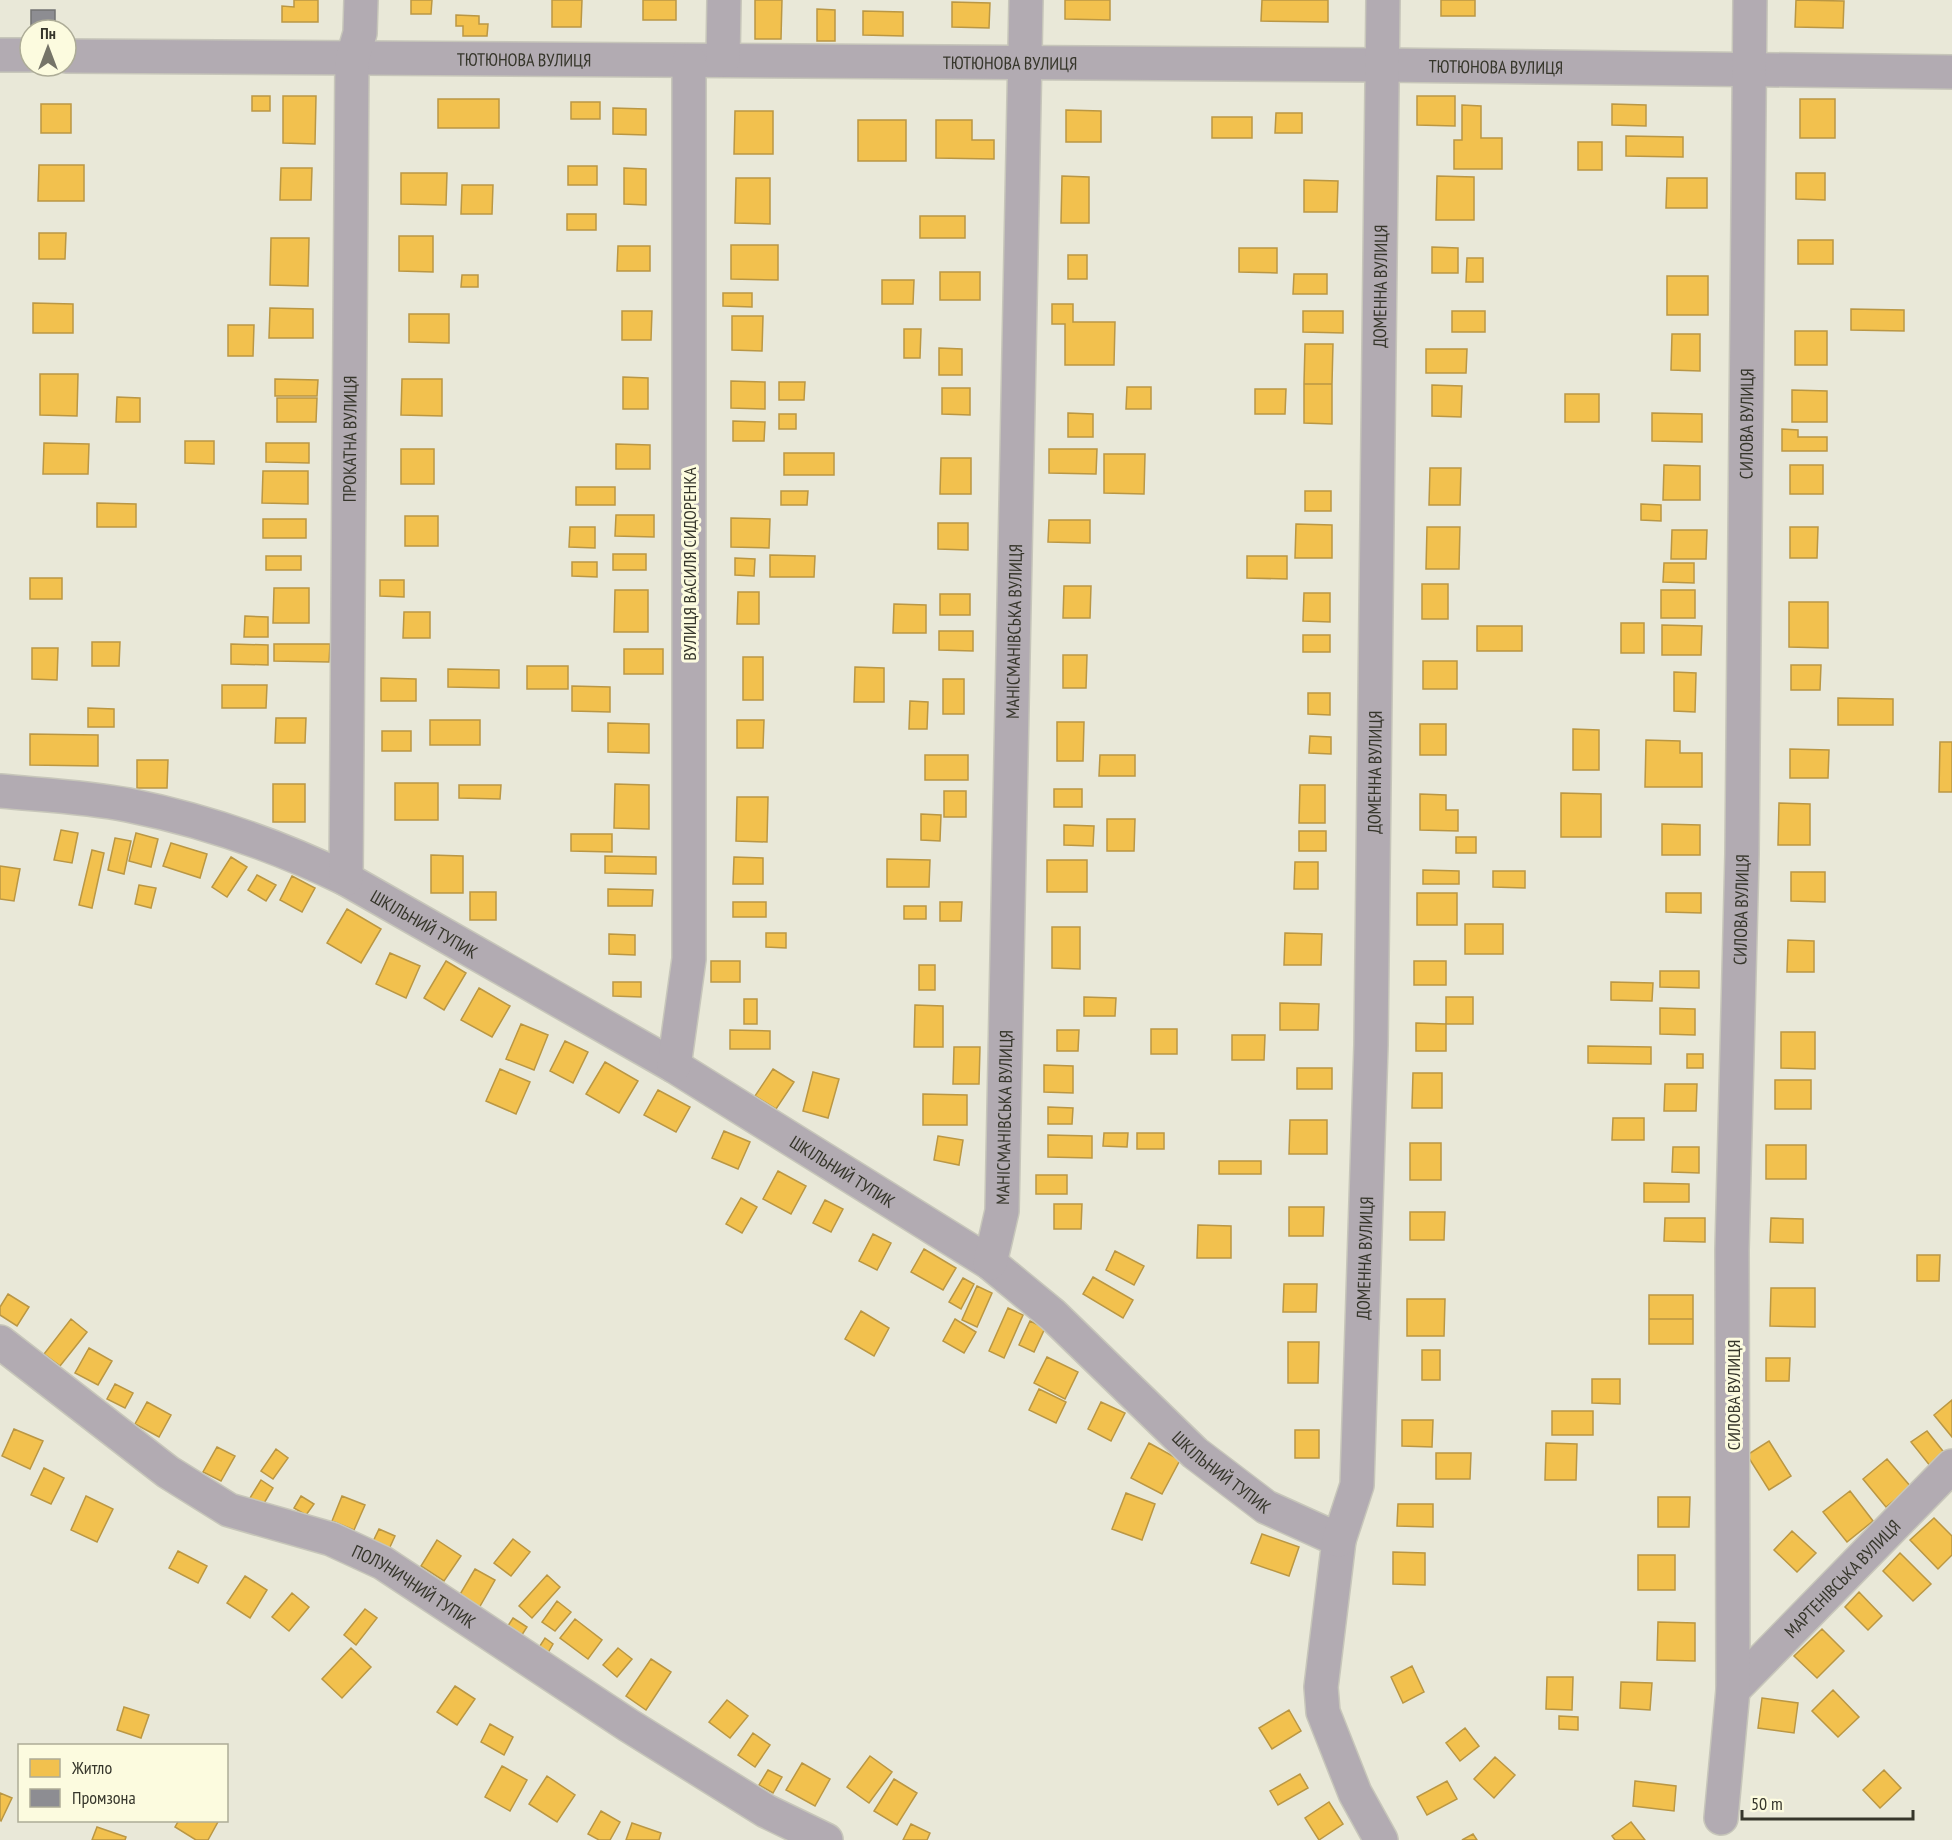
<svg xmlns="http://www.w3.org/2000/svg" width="1952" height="1840" viewBox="0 0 1952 1840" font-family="'PT Sans Narrow',sans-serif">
<rect width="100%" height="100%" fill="#e9e8d8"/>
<!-- homes -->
<path fill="#f2c14e" stroke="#ba9744" stroke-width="1.5" d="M294,0H318V22H282V6L294,7Z
M411,0H432L431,14H411Z
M552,0H582L581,27H552Z
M643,0H676V20H643Z
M755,0H782L781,39H755Z
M1065,0H1110V20L1065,19Z
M1262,0H1328V22L1261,21Z
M1441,0H1475V16H1441Z
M1796,0L1844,1L1843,28L1795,27Z
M952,2L990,3L989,28L952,27Z
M817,9L835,10V41H817Z
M863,11L903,12V36L863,35Z
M456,15L479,16V24H488L487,36H463V26H456Z
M252,96H270V111H252Z
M283,96H316L315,144L283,143Z
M1417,96H1455V126L1417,125Z
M438,99H499V128H438Z
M1800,99H1835V138H1800Z
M571,102H600V119H571Z
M41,104H71V133H41Z
M1612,104L1646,105V126L1612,125Z
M1462,105L1481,106V138H1502V169H1454V140H1462Z
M613,108L646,109V135L613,134Z
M1066,110L1101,111V142H1066Z
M735,111H773V154H734Z
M1276,113H1302V133H1275Z
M1212,117H1252V138H1212Z
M858,120H906V161H858Z
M936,120H972V140H994V159L936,158Z
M1626,136L1683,137V157L1626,156Z
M1578,142H1602V170H1578Z
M39,165H84V201H38Z
M568,166H597V185H568Z
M281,168H312L311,200H280Z
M624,168L646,169V205L624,204Z
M401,173H447L446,205L401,204Z
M1796,173H1825V200L1796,199Z
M1062,176L1089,177V223H1061Z
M1437,176L1474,177V220H1436Z
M736,178H770V224L735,223Z
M1667,178H1707V208H1666Z
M1304,180L1338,181L1337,212H1304Z
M462,185H493L492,214H461Z
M567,214H596V230H567Z
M920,216H965V238H920Z
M39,233H66L65,259H39Z
M399,236H433V272L399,271Z
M271,238H309L308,286L270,285Z
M1798,240H1833V264H1798Z
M731,245H778V280L731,279Z
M618,246H650V271H617Z
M1432,247L1458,248V273H1432Z
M1239,248H1277V273L1239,272Z
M1068,255H1087V279H1068Z
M1467,258H1483V282H1466Z
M940,272H980V300H940Z
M1294,274H1327V294H1293Z
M462,275H478V287H461Z
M1667,276H1708V315H1667Z
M882,280H914L913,304H882Z
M723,293H752V307L723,306Z
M33,303L73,304V333H33Z
M1052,304H1073V322H1115L1114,365H1065V324H1052Z
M270,308L313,309V338H269Z
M1851,309L1904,310V331L1851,330Z
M622,311H652L651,340H622Z
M1303,311H1343V333L1303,332Z
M1452,311H1485V332H1452Z
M409,314H449V343L409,342Z
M732,316H763L762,351L732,350Z
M228,325H254L253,356H228Z
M904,329H921L920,358H904Z
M1795,331H1827V365H1795Z
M1672,334H1700V371L1671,370Z
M1305,344H1333L1332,384H1304Z
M939,348L962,349V375H939Z
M1426,349H1467L1466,373H1426Z
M40,374H78L77,416L40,415Z
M623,377L648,378V409H623Z
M275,379L318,380L317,396H275Z
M402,379H442V416L401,415Z
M731,381L765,382V409L731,408Z
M779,382H805L804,400H779Z
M1304,384H1332V424L1304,423Z
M1432,385L1462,386L1461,417L1432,416Z
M1127,387H1151V409H1126Z
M942,388H970V415L942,414Z
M1255,389H1286L1285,414H1255Z
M1792,390L1827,391V422H1792Z
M1565,394H1599V422H1565Z
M117,397L140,398V422H116Z
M277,398H317L316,422H277Z
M1068,413L1093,414V437H1068Z
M1652,413L1702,414V442L1652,441Z
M779,414H796V429H779Z
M733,421L765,422L764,441H733Z
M1782,429L1798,430V437H1827V451H1782Z
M185,441H214V464L185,463Z
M44,443L89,444L88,474H43Z
M266,443H309V463L266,462Z
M616,444L650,445V469H616Z
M401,449H434V484H401Z
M1049,449H1097L1096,474L1049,473Z
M784,453H834V475H784Z
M1104,454H1145L1144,494L1104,493Z
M941,458H971V494H940Z
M1664,465L1700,466V500H1663Z
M1790,465H1823V494H1790Z
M1430,468H1461L1460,505H1429Z
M263,471H308V504L262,503Z
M576,487H615V505H576Z
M781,491H808L807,505H781Z
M1305,491H1331V511H1305Z
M97,503L136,504V527H97Z
M1641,504L1661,505V521L1641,520Z
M616,515H654V537L615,536Z
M405,516H438V546H405Z
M731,518L770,519L769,548L731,547Z
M263,519H306V538H263Z
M1049,520H1090V543L1048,542Z
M938,523H968V550L938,549Z
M1296,524L1332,525V558H1295Z
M570,527H595V548L569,547Z
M1427,527H1460L1459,569H1426Z
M1790,527H1818L1817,558H1790Z
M1672,530H1707L1706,559H1671Z
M613,554H646V570H613Z
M770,555L815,556L814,577H770Z
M266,556H301V570H266Z
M1247,556H1287V579L1247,578Z
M735,558L755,559L754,576L735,575Z
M572,562H597V577L572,576Z
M1664,563H1694V583L1663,582Z
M30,578H62V599H30Z
M380,580H404V597L380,596Z
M1422,584H1448V619H1422Z
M1064,586H1091L1090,618H1063Z
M274,588H309V623H273Z
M615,590H648V632H614Z
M1661,590H1695V618H1661Z
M738,592H759V624H737Z
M1304,593H1330V622L1303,621Z
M940,594H970V615H940Z
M1789,602H1828V648L1789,647Z
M894,604L926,605V633H893Z
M404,612H430V638H403Z
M245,616L268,617V637H244Z
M1621,623H1644V653H1621Z
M1662,625L1702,626L1701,655H1662Z
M1477,626H1522V651H1477Z
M939,631H973V651L939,650Z
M1303,635H1330V652H1303Z
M92,642H120L119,666H92Z
M231,644L268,645V665L231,664Z
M274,644H330L329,662L274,661Z
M32,648H58L57,680L32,679Z
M624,649H663V674H624Z
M1063,655H1087L1086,688H1063Z
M743,657H763V700H743Z
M1423,661H1457V689H1423Z
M1791,665H1821L1820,690H1791Z
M527,666H568V689H527Z
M855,667L884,668V702H854Z
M448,669L499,670V688L448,687Z
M1674,672L1696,673L1695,712L1674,711Z
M381,678L416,679V701H381Z
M943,679H964V714H943Z
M222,685H267L266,708H222Z
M572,686L610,687V712L572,711Z
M1308,693H1330V715L1308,714Z
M1838,698L1893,699V725H1838Z
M910,701L928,702L927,729H909Z
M88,708L114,709V727H88Z
M276,718H306L305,743H275Z
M430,720H480V745H430Z
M737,720H764L763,748H737Z
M1057,722H1084L1083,761H1057Z
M608,723L649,724V753L608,752Z
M1420,724H1446V755H1420Z
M1573,729L1599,730V770H1573Z
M382,731H411V751H382Z
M30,734L98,735V766L30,765Z
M1310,736L1331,737V754L1309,753Z
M1646,740L1680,741V753H1702V787H1645Z
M1940,742H1952V792H1939Z
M1790,749L1829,750L1828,778H1790Z
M925,755H968V780H925Z
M1100,755H1135V776H1099Z
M137,760H168L167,788H137Z
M395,783H438V820H395Z
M273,784H305V822H273Z
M615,784L649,785V829L614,828Z
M459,785H501L500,799L459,798Z
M1300,785H1325V823H1299Z
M1054,789H1082V807H1054Z
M944,791H966V817H944Z
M1561,793L1601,794V837H1561Z
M1420,794L1446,795V810H1458V831L1420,830Z
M737,797H768L767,842L736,841Z
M1779,803L1810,804V845H1778Z
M921,814L941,815L940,841L921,840Z
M1107,819H1135L1134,851H1107Z
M1662,824L1700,825V855H1662Z
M1064,825L1094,826L1093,846L1064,845Z
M61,830L78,833L72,863L54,860Z
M1299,831H1326V851H1299Z
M136,833L158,839L151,867L129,861Z
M571,834H612V852L571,851Z
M1456,837H1476V853H1456Z
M115,838L131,841L124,874L108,870Z
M171,843L207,854L200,878L163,866Z
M92,850L104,853L92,908L79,905Z
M431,855L463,856V893H431Z
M605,856L656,857V874L605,873Z
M231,857L247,867L227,897L212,887Z
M734,857L763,858V884H733Z
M887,859L930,860L929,887H887Z
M1047,860H1087V892H1047Z
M1295,862H1318V889H1294Z
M0,866L20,869L14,901L0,899Z
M1423,870L1459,871V884H1423Z
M1493,871H1525V888L1493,887Z
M1791,872H1825V902L1791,901Z
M257,875L276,885L266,901L248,890Z
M292,876L315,888L302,912L280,900Z
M139,885L156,888L151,908L135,904Z
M608,889L653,890L652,906H608Z
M470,892H496V920H470Z
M1417,893H1457V925H1417Z
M1666,893H1701V913L1666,912Z
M733,902H766V917H733Z
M940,902H962L961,921H940Z
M904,906H926V919H904Z
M347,909L381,929L361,963L327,943Z
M1465,924H1503V954H1465Z
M1052,927H1080V969L1052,968Z
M766,933H786V948L766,947Z
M1285,933L1322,934L1321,965H1284Z
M609,934L635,935V955L609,954Z
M1788,940L1814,941V972H1787Z
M390,953L420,966L406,998L376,984Z
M446,961L466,973L444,1010L424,998Z
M711,961H740V982H711Z
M1414,961H1446V985H1414Z
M919,965H935V990H919Z
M1660,971H1699V988L1660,987Z
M613,982H641V997L613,996Z
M1611,982L1653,983L1652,1001L1611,1000Z
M479,988L510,1006L492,1037L461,1020Z
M1084,997L1116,998L1115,1016H1084Z
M1446,997H1473V1024H1446Z
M744,999H757V1024H744Z
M1280,1003L1319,1004L1318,1030H1280Z
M915,1005L943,1006V1047H914Z
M1660,1008L1695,1009V1035L1660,1034Z
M1416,1023L1446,1024V1051H1416Z
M521,1024L548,1035L534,1070L506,1059Z
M1151,1029H1177V1054H1151Z
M730,1030L770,1031V1049H730Z
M1057,1030H1079L1078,1051H1057Z
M1781,1032H1815V1069L1781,1068Z
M1232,1035H1265L1264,1060H1232Z
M565,1041L588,1052L573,1083L550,1071Z
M1588,1046L1651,1047V1064L1588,1063Z
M954,1047H980L979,1084H953Z
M1687,1054H1703V1068H1687Z
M605,1062L638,1081L619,1113L586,1094Z
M1044,1065L1073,1066V1093L1044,1092Z
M1297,1068H1332V1089H1297Z
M500,1069L530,1082L516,1114L486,1101Z
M773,1069L794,1082L776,1109L755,1096Z
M813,1072L839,1079L828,1118L803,1111Z
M1413,1073H1442V1108H1412Z
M1775,1080H1811V1109H1775Z
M1665,1084H1697L1696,1111H1664Z
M658,1090L690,1107L676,1132L644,1115Z
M923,1094L967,1095V1125H923Z
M1048,1107L1073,1108L1072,1124H1048Z
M1613,1118H1644V1140H1612Z
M1290,1120H1327V1154H1289Z
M724,1131L750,1142L738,1169L712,1158Z
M1104,1133H1128L1127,1147L1103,1146Z
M1137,1133H1164V1149H1137Z
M1048,1135L1092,1136V1158L1048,1157Z
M938,1136L963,1140L959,1165L934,1160Z
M1410,1143H1441V1180H1410Z
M1766,1145H1806V1179H1766Z
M1673,1147H1699V1173L1672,1172Z
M1219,1161H1261V1174H1219Z
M778,1171L806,1186L791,1214L763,1199Z
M1036,1175H1067V1194H1036Z
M1644,1183L1689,1184V1202H1644Z
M741,1198L757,1207L742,1233L726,1224Z
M825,1200L843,1209L831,1232L813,1223Z
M1054,1204H1082L1081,1229H1054Z
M1289,1207H1324L1323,1236H1289Z
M1410,1212H1445L1444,1240H1410Z
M1665,1218H1705V1242L1664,1241Z
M1771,1218L1803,1219V1243L1770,1242Z
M1198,1225L1231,1226V1258H1197Z
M873,1234L891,1243L877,1270L859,1261Z
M924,1249L956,1268L943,1290L911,1272Z
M1115,1251L1144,1266L1134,1285L1106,1270Z
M1917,1255H1940L1939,1281H1917Z
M1093,1277L1133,1300L1123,1318L1083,1294Z
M963,1278L974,1284L961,1309L949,1302Z
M1284,1284H1317L1316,1312H1283Z
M977,1286L992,1293L977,1327L962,1320Z
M1771,1288H1815V1327L1770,1326Z
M8,1294L29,1307L17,1326L0,1315V1307Z
M1649,1295H1693V1319H1649Z
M1407,1299H1445L1444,1336H1407Z
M1008,1308L1023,1315L1004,1358L989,1351Z
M861,1311L889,1328L874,1356L845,1339Z
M71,1319L87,1332L60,1366L44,1354Z
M955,1319L976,1332L964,1353L943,1341Z
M1649,1319H1693V1344H1649Z
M1030,1321L1045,1328L1034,1352L1019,1345Z
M1288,1342H1319L1318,1383H1288Z
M89,1348L112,1361L98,1385L75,1373Z
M1422,1350H1440V1380H1422Z
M1047,1357L1078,1372L1065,1399L1034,1383Z
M1766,1358H1790L1789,1381H1766Z
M1592,1379H1620V1404L1592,1403Z
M115,1384L133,1393L125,1408L107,1399Z
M1039,1389L1066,1402L1056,1423L1029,1410Z
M1952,1400V1437L1934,1415Z
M147,1402L171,1415L159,1437L135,1424Z
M1101,1402L1125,1413L1111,1441L1088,1429Z
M1552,1411H1593V1435H1552Z
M1402,1420H1433L1432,1447L1402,1446Z
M14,1429L43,1441L30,1469L2,1456Z
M1295,1430H1319V1458H1295Z
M1927,1431L1946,1455L1931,1467L1911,1442Z
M1769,1441L1791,1476L1769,1490L1747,1455Z
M1149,1443L1180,1460L1162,1494L1131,1478Z
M1546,1443L1577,1444L1576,1480H1545Z
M217,1447L235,1456L221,1481L203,1472Z
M276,1449L288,1458L273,1479L261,1471Z
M1436,1453H1471L1470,1479H1436Z
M1887,1459L1911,1487L1886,1507L1863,1479Z
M44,1468L64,1478L51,1504L31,1495Z
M261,1480L273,1488L263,1505L250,1498Z
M1850,1491L1873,1521L1847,1542L1823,1512Z
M1126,1493L1155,1504L1142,1540L1112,1529Z
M86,1496L113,1509L97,1542L71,1530Z
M301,1496L314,1504L306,1515L294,1508Z
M342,1496L365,1505L354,1530L332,1521Z
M1658,1497H1690L1689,1527H1658Z
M1398,1504H1433V1527L1397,1526Z
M1934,1518L1952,1536V1555L1938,1569L1910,1540Z
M379,1529L395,1536L385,1558L369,1550Z
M1792,1531L1816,1553L1797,1572L1774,1550Z
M1262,1534L1299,1547L1289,1576L1251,1563Z
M513,1539L530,1552L511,1576L494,1563Z
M437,1540L461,1556L444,1581L421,1566Z
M178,1551L207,1566L198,1583L169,1568Z
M1393,1552L1425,1553V1585L1393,1584Z
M1900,1553L1931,1584L1913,1601L1883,1571Z
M1638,1555H1675V1590H1638Z
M475,1569L495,1580L479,1608L459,1596Z
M547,1575L560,1587L532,1618L519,1606Z
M245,1576L267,1590L250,1618L227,1603Z
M1859,1592L1882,1616L1868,1630L1845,1607Z
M292,1593L309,1607L289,1631L272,1617Z
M557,1601L571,1612L555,1631L542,1622Z
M365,1609L377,1618L356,1645L344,1635Z
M513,1618L527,1627L518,1641L504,1632Z
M575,1619L602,1640L588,1659L560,1638Z
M1658,1622L1695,1623V1661L1657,1660Z
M1822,1629L1844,1651L1817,1678L1794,1656Z
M545,1638L553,1644L545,1658L536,1652Z
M351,1648L371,1667L342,1698L322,1679Z
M618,1648L632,1659L617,1677L603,1665Z
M651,1659L671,1672L646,1710L626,1696Z
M1412,1666L1424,1692L1403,1703L1391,1677Z
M1547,1677H1573L1572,1710L1546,1709Z
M1621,1682L1652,1683L1650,1710L1620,1708Z
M455,1686L475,1699L457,1725L437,1712Z
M1833,1690L1859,1717L1838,1737L1812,1711Z
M1762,1698L1798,1703L1794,1733L1758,1728Z
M727,1700L748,1716L730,1738L709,1722Z
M124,1707L149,1715L141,1738L117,1730Z
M1289,1710L1301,1731L1272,1749L1259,1728Z
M1559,1716L1578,1717V1730L1559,1729Z
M490,1724L513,1737L504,1755L481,1742Z
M1465,1728L1479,1746L1460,1761L1446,1743Z
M753,1733L770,1745L755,1767L738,1755Z
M870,1756L892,1772L869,1803L847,1787Z
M1495,1757L1515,1775L1494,1798L1474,1779Z
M802,1763L830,1779L815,1806L786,1790Z
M502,1766L527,1780L510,1811L485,1797Z
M768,1770L782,1777L773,1793L759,1785Z
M1884,1770L1901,1788L1880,1808L1863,1790Z
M1300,1774L1308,1788L1278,1805L1270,1791Z
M547,1776L575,1795L557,1822L529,1804Z
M894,1779L917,1793L897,1825L874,1811Z
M1447,1781L1457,1799L1427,1815L1417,1797Z
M1635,1781L1676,1786L1674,1811L1633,1806Z
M0,1793L12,1798L1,1821L0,1820Z
M1329,1802L1343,1824L1319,1840L1305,1818Z
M601,1811L620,1822L610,1840H599L588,1834Z
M179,1820H219L208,1840H196L175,1827Z
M1631,1822L1645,1840H1615L1612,1836Z
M632,1823L661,1833L659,1840H626Z
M911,1824L930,1833L927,1840H903Z
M97,1827L126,1837L125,1840H92Z
M1473,1834L1477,1840H1462Z"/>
<!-- industry -->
<path fill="#8d8d92" stroke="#737373" stroke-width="1.5" d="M31,10H55V27H31Z"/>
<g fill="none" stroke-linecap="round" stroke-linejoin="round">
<!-- minor casing -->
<g stroke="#c7c6ba" stroke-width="36">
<g id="minor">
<path d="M0,55H30"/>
<path id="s1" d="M66,56L1383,65L1952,72"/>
<path d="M723,60L724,0"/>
<path id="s2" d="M0,791C42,795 87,797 128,805C203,820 278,846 346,879L674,1066L990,1263L1053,1315L1195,1453L1266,1507L1339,1540L1321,1687L1323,1712L1355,1793L1381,1840"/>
<path id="s3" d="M346,879L352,60L360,33L361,0"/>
<path d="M674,1066L689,959V61"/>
<path id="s4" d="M990,1263L1002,1211L1026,0"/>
<path id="s5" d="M0,1342L168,1472L229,1510L331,1539L383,1563L628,1725L766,1811L826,1840"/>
<path id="s6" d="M1339,1540L1357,1485L1371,1045L1383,0"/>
<path id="s7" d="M1733,1690L1952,1466"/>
<path id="s8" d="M1721,1818L1733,1690L1732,1250L1742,854L1750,0"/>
</g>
</g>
<!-- minor -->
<use href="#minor" stroke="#b2abb2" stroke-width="33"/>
</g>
<g text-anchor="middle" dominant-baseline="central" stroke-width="6" stroke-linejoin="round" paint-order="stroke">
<!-- street labels -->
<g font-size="18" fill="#36362b" stroke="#fcfbdf">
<text stroke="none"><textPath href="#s1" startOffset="458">ТЮТЮНОВА ВУЛИЦЯ</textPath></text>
<text stroke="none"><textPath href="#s1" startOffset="944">ТЮТЮНОВА ВУЛИЦЯ</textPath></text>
<text stroke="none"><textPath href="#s1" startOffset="1430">ТЮТЮНОВА ВУЛИЦЯ</textPath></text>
<text stroke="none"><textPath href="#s6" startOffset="1257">ДОМЕННА ВУЛИЦЯ</textPath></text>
<text stroke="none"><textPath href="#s8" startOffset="1395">СИЛОВА ВУЛИЦЯ</textPath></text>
<text stroke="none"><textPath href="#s3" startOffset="440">ПРОКАТНА ВУЛИЦЯ</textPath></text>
<text transform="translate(689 564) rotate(-90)">ВУЛИЦЯ ВАСИЛЯ СИДОРЕНКА</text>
<text stroke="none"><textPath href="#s4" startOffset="633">МАНІСМАНІВСЬКА ВУЛИЦЯ</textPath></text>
<text stroke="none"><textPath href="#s6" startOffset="771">ДОМЕННА ВУЛИЦЯ</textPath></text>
<text stroke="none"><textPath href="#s8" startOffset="909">СИЛОВА ВУЛИЦЯ</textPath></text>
<text stroke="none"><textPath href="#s2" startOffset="450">ШКІЛЬНИЙ ТУПИК</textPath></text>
<text stroke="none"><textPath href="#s4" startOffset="147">МАНІСМАНІВСЬКА ВУЛИЦЯ</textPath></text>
<text stroke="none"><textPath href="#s2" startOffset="936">ШКІЛЬНИЙ ТУПИК</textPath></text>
<text stroke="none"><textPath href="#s6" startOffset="285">ДОМЕННА ВУЛИЦЯ</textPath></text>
<text transform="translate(1733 1395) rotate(-90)">СИЛОВА ВУЛИЦЯ</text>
<text stroke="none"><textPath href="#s2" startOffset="1422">ШКІЛЬНИЙ ТУПИК</textPath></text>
<text stroke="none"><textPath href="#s7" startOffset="156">МАРТЕНІВСЬКА ВУЛИЦЯ</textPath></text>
<text stroke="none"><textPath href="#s5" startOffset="486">ПОЛУНИЧНИЙ ТУПИК</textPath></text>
</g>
</g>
<!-- legend -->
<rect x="18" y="1744" width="210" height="78" fill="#fcfbdf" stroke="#adac97" stroke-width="1.5"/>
<rect x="30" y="1759" width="30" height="18" fill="#f2c14e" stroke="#adac97" stroke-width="1.5"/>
<text x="72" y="1774" font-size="18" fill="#36362b">Житло</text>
<rect x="30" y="1789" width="30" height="18" fill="#8d8d92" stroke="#adac97" stroke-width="1.5"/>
<text x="72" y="1804" font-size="18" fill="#36362b">Промзона</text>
<!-- north arrow -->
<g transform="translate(48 48)"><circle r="28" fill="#fcfbdf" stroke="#adac97" stroke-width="1.5"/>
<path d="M0-4.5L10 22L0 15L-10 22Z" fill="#757468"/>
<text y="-9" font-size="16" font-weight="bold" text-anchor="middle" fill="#36362b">Пн</text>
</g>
<!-- scale -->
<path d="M1742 1810v9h171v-9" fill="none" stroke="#36362b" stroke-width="3"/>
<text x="1751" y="1810" font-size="18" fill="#36362b" stroke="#fcfbdf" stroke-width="4.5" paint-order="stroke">50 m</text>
</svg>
